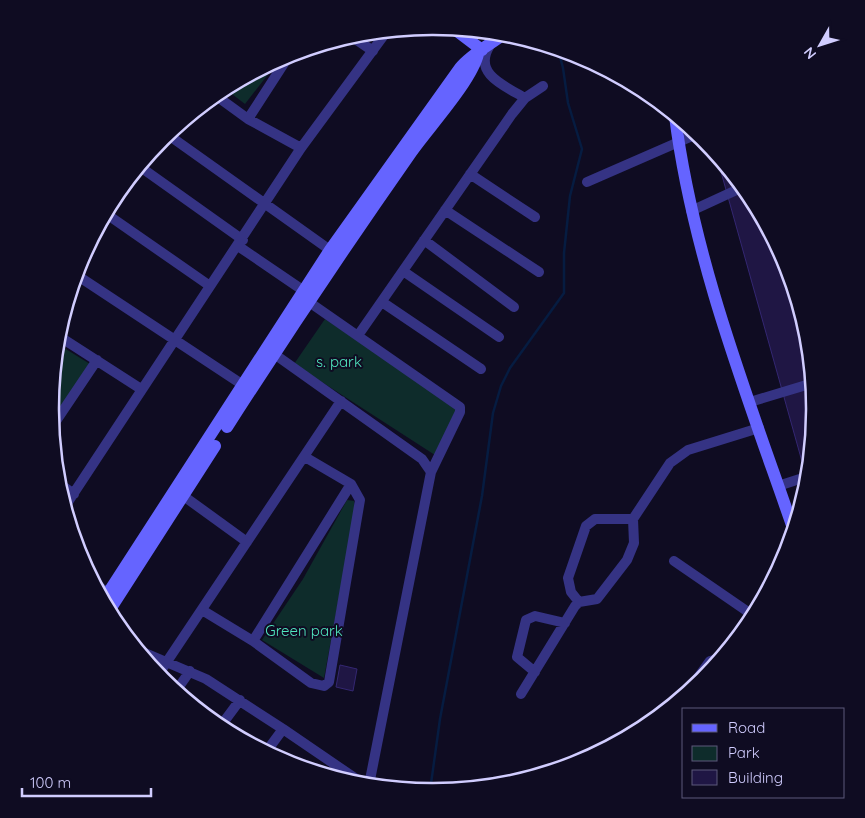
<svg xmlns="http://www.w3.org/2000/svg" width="865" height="818" viewBox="0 0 865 818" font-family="Quicksand,sans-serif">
<rect width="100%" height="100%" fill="#0f0c22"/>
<!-- green -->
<path fill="#0e2c2b" d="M280,59L245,104L224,88Z
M325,319L465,412L438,457L294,364Z
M56,343L90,364L51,421L50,409Z
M347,500L354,501L355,510L324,678L262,640L303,579Z"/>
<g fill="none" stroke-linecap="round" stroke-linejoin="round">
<!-- stream -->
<path stroke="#061c41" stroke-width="2.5" d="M430,791L440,719L482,496L493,413L501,386L510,368L564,293V253L570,196L582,149L568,103L563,68L558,49"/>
</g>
<!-- building -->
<path fill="#1f1644" stroke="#342772" d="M716,154L751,197L786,263L808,335L815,409L808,483Z
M340,665L357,669L353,691L336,687Z"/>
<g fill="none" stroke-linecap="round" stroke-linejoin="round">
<!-- street -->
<path stroke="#353384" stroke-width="10" d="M351,36L373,51
M489,47C473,74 505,86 525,98
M215,95L248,119L301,148
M248,119L290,54
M167,134L330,250
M139,166L243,240
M470,174L535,217
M587,182L697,134
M445,210L539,272
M691,211L743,187
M105,213L210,286
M424,240L514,307
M238,246L304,291
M781,253L809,341
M403,271L499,337
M75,274L243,385
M309,302L460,407V412L431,472
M382,302L481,369
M359,334L512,114L525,98L543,86
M57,335L141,389
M270,351L422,459L431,472L369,785
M750,402L813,383
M52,427L97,360
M57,482L74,494
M778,486L809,476
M178,492L247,542
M64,508L301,148L387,31
M674,561L754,616
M94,583L113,597
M579,602L571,592L568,578L586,526L595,519H633
M202,610L253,641L311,683L324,686L329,682L360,500L351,484L305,457
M253,641L351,484
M138,650L206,679L283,729L365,785
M535,672L517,657L526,620L535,616L565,623
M158,675L341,401
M176,691L190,671
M687,693L710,661L721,658
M521,694L575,606L579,602L597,599L627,560L634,543L633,519L670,463L688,450L759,428
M220,727L240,700
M266,752L283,729"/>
<!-- secondary -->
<path stroke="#6564ff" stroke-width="12" d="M453,28L482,50
M675,116C693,258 747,395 794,531
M227,427C286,335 347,244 410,154C428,128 471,82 478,54
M103,601L330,250L460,68C471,54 490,45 505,33
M109,611L215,446"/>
</g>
<g text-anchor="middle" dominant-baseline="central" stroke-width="4" stroke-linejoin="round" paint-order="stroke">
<!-- park labels -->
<g font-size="15" fill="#51e7bf" stroke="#0f0c22">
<text x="339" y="361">s. park</text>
<text x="304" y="630">Green park</text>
</g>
</g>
<!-- crop -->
<path d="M0 0H865V818H0ZM432 35H433A373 373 0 0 1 806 408V410A373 373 0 0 1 433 783H432A373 373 0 0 1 59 410V408A373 373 0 0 1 432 35Z" fill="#0f0c22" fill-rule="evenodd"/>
<path fill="none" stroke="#d1cdff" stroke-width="2.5" d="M432 35H433A373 373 0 0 1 806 408V410A373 373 0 0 1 433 783H432A373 373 0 0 1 59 410V408A373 373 0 0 1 432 35Z"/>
<!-- legend -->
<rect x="682" y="708" width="162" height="90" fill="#0f0c22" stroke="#5d597a"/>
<rect x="692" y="724" width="25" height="8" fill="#6564ff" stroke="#5d597a"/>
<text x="728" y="733" font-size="15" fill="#d1cdff">Road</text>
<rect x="692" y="746" width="25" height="15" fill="#0e2c2b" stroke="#5d597a"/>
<text x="728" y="758" font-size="15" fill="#d1cdff">Park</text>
<rect x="692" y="770" width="25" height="15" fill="#1f1644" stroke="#5d597a"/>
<text x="728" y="783" font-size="15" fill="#d1cdff">Building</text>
<!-- north arrow -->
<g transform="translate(820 45) rotate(231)" stroke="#0f0c22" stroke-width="4" paint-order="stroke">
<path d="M0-4L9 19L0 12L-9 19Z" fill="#d1cdff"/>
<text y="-8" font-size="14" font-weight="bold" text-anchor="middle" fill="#d1cdff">N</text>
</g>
<!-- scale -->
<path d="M22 788v8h129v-8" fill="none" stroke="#d1cdff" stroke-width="2.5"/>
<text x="30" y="788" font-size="15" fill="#d1cdff" stroke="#0f0c22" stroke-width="4" paint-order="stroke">100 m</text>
</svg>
